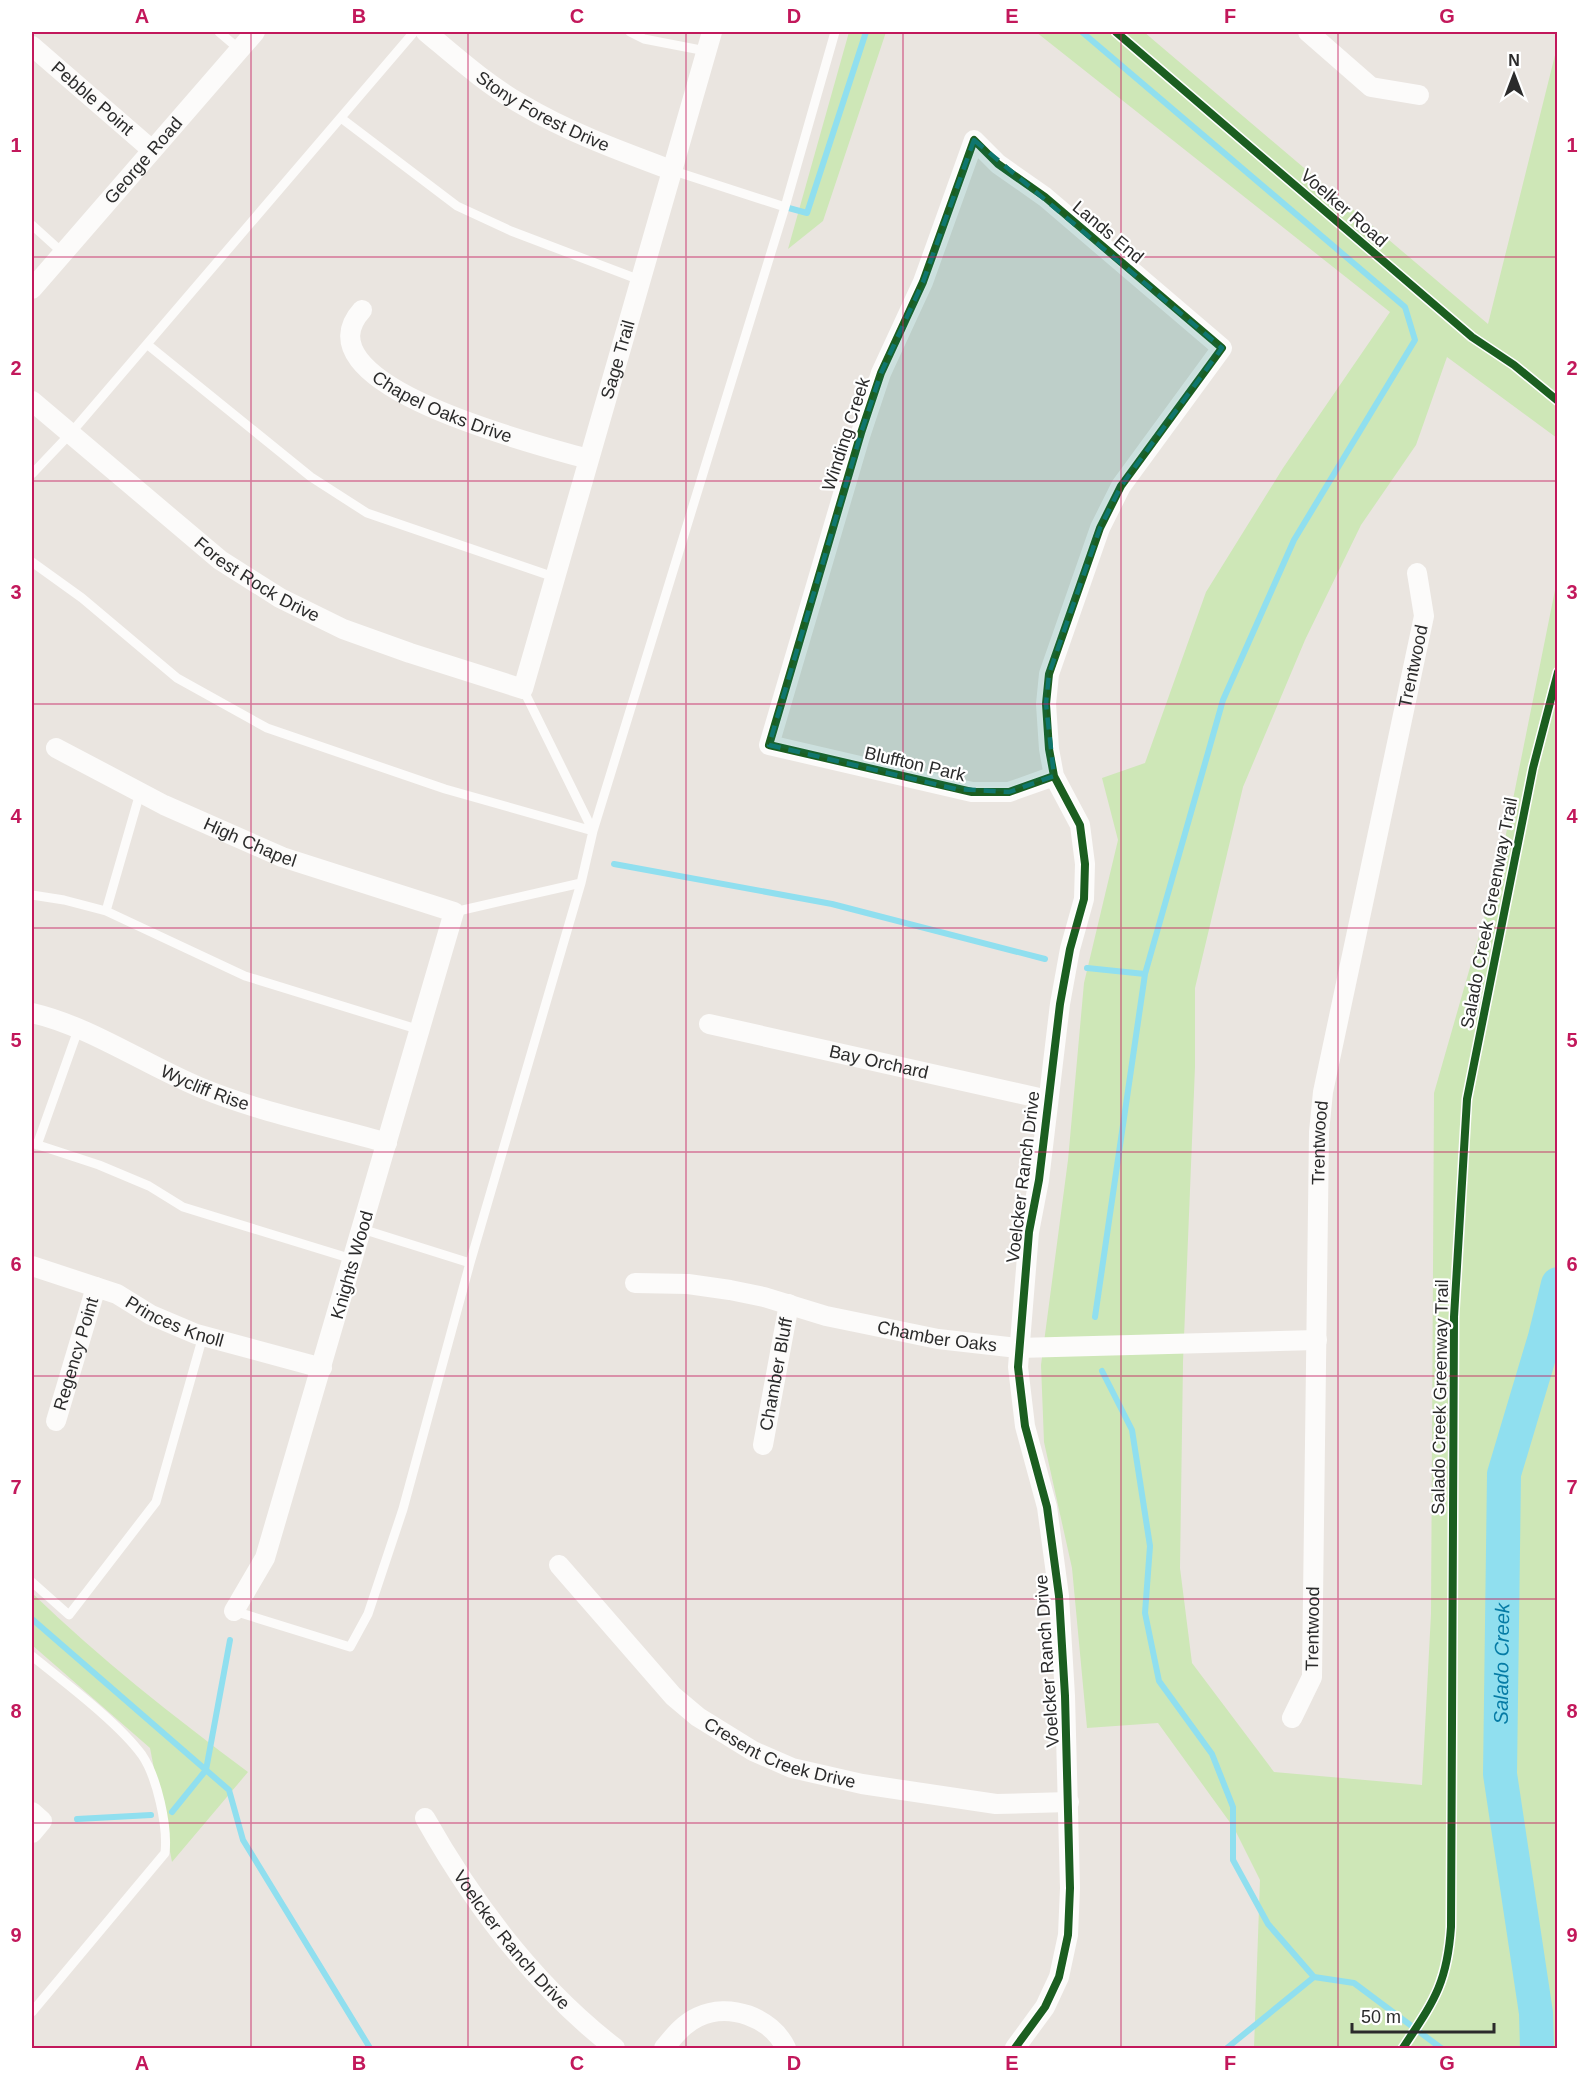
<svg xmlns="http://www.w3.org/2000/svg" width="1589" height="2080" viewBox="0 0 1589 2080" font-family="Helvetica,sans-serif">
<rect width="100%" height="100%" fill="#eae5e0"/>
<!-- green -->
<path fill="#cee7b7" d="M849,32H886L823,221L788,249Z
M1036,32H1144L1488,324L1557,47V438L1447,357L1416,445L1361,525L1305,640L1243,787L1195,988V1067L1183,1362L1180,1568L1192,1663L1274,1772L1422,1785L1431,1614L1434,1093L1501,859L1557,580V2048H1254L1260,1880L1234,1828L1158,1723L1087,1728L1072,1568L1044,1442L1041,1365L1068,1160L1084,983L1118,840L1102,778L1145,763L1206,592L1283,468L1390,312Z
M32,1593C99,1658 173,1716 248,1772L172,1862L150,1748L32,1645Z"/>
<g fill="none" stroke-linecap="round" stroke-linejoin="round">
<!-- stream -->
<path stroke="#90dfef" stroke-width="6" d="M1082,32L1405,307L1415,340L1294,540L1223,700L1145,974L1095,1317
M785,207L807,213L866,32
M614,864L832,904L1045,959
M1087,968L1145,974
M1102,1371L1132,1430L1150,1546L1145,1613L1159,1681L1212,1754L1233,1807V1860L1268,1924L1314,1977L1354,1983L1441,2048
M32,1619L229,1790L243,1840L370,2048
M172,1812L206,1770L230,1640
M77,1819L151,1815
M1227,2048L1314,1977"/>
<!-- river -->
<path stroke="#90dfef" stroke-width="34" id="s1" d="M1537,2048L1536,2013L1500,1774L1504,1474L1545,1337L1558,1284"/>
<!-- service -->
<path stroke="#fcfbfa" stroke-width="9" d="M219,32L239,49
M630,32L644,39L706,51
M341,118L457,206L511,231L640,280
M671,170L785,207
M32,225L63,253
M148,345L311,477L367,513L554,577
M32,474L70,434L414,32
M32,562L82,598L177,678L267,728L445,789L593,831L581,883L470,1263L403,1509L368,1614L350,1647L234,1611
M523,689L593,831L785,207L835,32
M32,895L64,900L106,911L245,976L420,1030
M106,911L140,793
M454,912L581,883
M32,1143L99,1165L149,1186L183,1207L352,1259
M37,1145L78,1030
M362,1229L470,1263
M32,1582L69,1615L156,1502L203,1336
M32,1656C63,1681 119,1723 142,1755C157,1777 168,1826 165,1853L32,2012"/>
<!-- minor -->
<g stroke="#fcfbfa" stroke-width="20">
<path id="s2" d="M426,32C456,57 486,84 521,104C568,132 620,151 671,170"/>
<path d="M1308,32L1371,87L1419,95"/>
<path id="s3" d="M32,46L152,150"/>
<path id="s4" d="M32,289L255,32"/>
<path id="s5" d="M362,310C293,386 547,447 588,459"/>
<path id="s6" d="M32,401L220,560L280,598L343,629L410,653L523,689L712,32"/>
<path id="s7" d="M56,748L164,805L282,857L454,912L265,1558L234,1611"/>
<path id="s8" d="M32,1013C89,1026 144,1064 199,1087C259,1112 325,1125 387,1143"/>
<path id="s9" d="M709,1024L1048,1100"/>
<path id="s10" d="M32,1266L117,1294L151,1315L196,1334L322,1368"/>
<path id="s11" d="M635,1283L688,1284L730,1290L764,1297L826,1316L938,1339L1018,1348L1317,1340"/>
<path id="s12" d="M56,1421L96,1287"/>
<path id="s13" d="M763,1445L789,1304"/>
<path id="s14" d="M559,1565L673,1696L698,1717L753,1751L792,1768L862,1784L996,1804L1069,1802"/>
<path id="s15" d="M1292,1718L1312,1677L1319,1132L1323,1092L1424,616L1417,573"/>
<path d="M32,1812L42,1821L32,1833"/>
<path id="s16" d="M425,1818C474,1905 536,1987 615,2048"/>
<path d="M664,2048C674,2036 683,2024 698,2017C729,2002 771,2017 786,2048"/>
<path d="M1015,2048L1045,2007L1059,1977L1068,1935L1070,1888L1065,1696L1059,1596L1047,1507L1025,1426L1018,1367L1029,1232L1039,1180L1060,1004L1070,949L1084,899L1085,864L1080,825L1054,776L1049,749L1046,704L1049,674L1100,528L1121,486L1222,348L1045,197L998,164L974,140L923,282L881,373L861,433L769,745L972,792H1009L1054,776"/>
</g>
<!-- cycleway casing -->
<g stroke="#fff" stroke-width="11">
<path id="cycleway" d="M1116,32L1472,337L1514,365L1558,401
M1015,2048L1045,2007L1059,1977L1068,1935L1070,1888L1065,1696L1059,1596L1047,1507L1025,1426L1018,1367L1029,1232L1039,1180L1060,1004L1070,949L1084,899L1085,864L1080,825L1054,776L1049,749L1046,704L1049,674L1100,528L1121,486L1222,348L1045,197L998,164L974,140L923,282L881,373L861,433L769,745L972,792H1009L1054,776
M1403,2048C1433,2002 1447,1985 1451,1927L1454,1317L1467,1099L1533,768L1558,672"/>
</g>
<!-- cycleway -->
<use href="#cycleway" stroke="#1b5e20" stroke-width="8"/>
</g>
<!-- marked area -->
<path fill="#0f766e" fill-opacity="0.2" stroke="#0f766e" stroke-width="4.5" stroke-dasharray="12 8" stroke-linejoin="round" d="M974,140L1222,348L1121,486L1100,528L1049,674L1046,704L1054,776L1009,792L956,789L769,745L861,433L881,373L923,282Z"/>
<!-- grid -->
<path fill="none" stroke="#c2185b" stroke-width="1.5" stroke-opacity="0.55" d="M251,32V2048M468,32V2048M686,32V2048M903,32V2048M1121,32V2048M1338,32V2048M32,257H1558M32,481H1558M32,704H1558M32,928H1558M32,1152H1558M32,1376H1558M32,1599H1558M32,1823H1558"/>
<g text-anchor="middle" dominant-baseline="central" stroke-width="4.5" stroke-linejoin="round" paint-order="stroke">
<!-- street labels -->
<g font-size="18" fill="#2b2b2b" stroke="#fff">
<text stroke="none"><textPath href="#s3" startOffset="80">Pebble Point</textPath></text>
<text stroke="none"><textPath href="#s2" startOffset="142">Stony Forest Drive</textPath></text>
<text stroke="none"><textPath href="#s4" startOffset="170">George Road</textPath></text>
<text transform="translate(1344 208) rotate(41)">Voelker Road</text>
<text transform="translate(1108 232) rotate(40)">Lands End</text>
<text stroke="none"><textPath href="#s6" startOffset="920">Sage Trail</textPath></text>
<text stroke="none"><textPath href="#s5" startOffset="152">Chapel Oaks Drive</textPath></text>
<text transform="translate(846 434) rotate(-72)">Winding Creek</text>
<text stroke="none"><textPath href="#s6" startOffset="288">Forest Rock Drive</textPath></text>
<text stroke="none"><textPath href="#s15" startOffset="1066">Trentwood</textPath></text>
<text transform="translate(915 764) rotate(13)">Bluffton Park</text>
<text stroke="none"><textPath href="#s7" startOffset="216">High Chapel</textPath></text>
<text transform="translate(1489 913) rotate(-79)">Salado Creek Greenway Trail</text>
<text stroke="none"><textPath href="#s9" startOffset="174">Bay Orchard</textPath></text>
<text stroke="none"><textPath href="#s8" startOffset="189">Wycliff Rise</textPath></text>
<text stroke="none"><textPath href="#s15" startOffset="580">Trentwood</textPath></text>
<text transform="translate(1023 1177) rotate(-83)">Voelcker Ranch Drive</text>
<text transform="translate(352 1265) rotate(-74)">Knights Wood</text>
<text stroke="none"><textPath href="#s10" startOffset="154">Princes Knoll</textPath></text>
<text stroke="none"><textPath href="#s11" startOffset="308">Chamber Oaks</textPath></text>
<text stroke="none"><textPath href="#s12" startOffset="70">Regency Point</textPath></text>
<text stroke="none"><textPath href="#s13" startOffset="72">Chamber Bluff</textPath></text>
<text transform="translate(1440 1397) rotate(-89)">Salado Creek Greenway Trail</text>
<text stroke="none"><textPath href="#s15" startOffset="94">Trentwood</textPath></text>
<text transform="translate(1047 1661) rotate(-94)">Voelcker Ranch Drive</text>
<text stroke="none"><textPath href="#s14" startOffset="297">Cresent Creek Drive</textPath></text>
<text stroke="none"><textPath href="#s16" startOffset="150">Voelcker Ranch Drive</textPath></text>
</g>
<!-- water labels -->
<g font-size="20" font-style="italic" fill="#057ba5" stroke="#fff">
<text stroke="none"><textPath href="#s1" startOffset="387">Salado Creek</textPath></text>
</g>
</g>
<!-- border -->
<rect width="1589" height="2080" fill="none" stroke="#ffffff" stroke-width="66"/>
<!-- north arrow -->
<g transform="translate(1514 75)" stroke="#ffffff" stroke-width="4.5" paint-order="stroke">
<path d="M0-4.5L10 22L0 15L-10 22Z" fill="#2b2b2b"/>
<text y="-9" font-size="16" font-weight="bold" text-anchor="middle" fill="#2b2b2b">N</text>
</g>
<!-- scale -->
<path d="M1352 2023v9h142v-9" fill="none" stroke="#2b2b2b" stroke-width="3"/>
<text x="1361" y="2023" font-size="18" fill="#2b2b2b" stroke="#ffffff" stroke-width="4.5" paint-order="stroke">50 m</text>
<rect x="33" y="33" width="1523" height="2014" fill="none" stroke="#c2185b" stroke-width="2"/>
<g font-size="20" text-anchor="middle" font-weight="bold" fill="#c2185b">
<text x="142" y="23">A</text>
<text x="359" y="23">B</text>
<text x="577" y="23">C</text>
<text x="794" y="23">D</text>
<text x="1012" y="23">E</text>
<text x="1230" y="23">F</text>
<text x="1447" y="23">G</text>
<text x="16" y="152">1</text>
<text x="1572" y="152">1</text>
<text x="16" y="375">2</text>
<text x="1572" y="375">2</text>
<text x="16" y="599">3</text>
<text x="1572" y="599">3</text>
<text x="16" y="823">4</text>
<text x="1572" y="823">4</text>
<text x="16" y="1047">5</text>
<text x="1572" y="1047">5</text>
<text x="16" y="1271">6</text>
<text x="1572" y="1271">6</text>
<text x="16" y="1494">7</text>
<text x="1572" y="1494">7</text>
<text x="16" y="1718">8</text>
<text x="1572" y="1718">8</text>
<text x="16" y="1942">9</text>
<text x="1572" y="1942">9</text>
<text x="142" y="2070">A</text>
<text x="359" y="2070">B</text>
<text x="577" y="2070">C</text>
<text x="794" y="2070">D</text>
<text x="1012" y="2070">E</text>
<text x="1230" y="2070">F</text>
<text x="1447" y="2070">G</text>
</g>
</svg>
